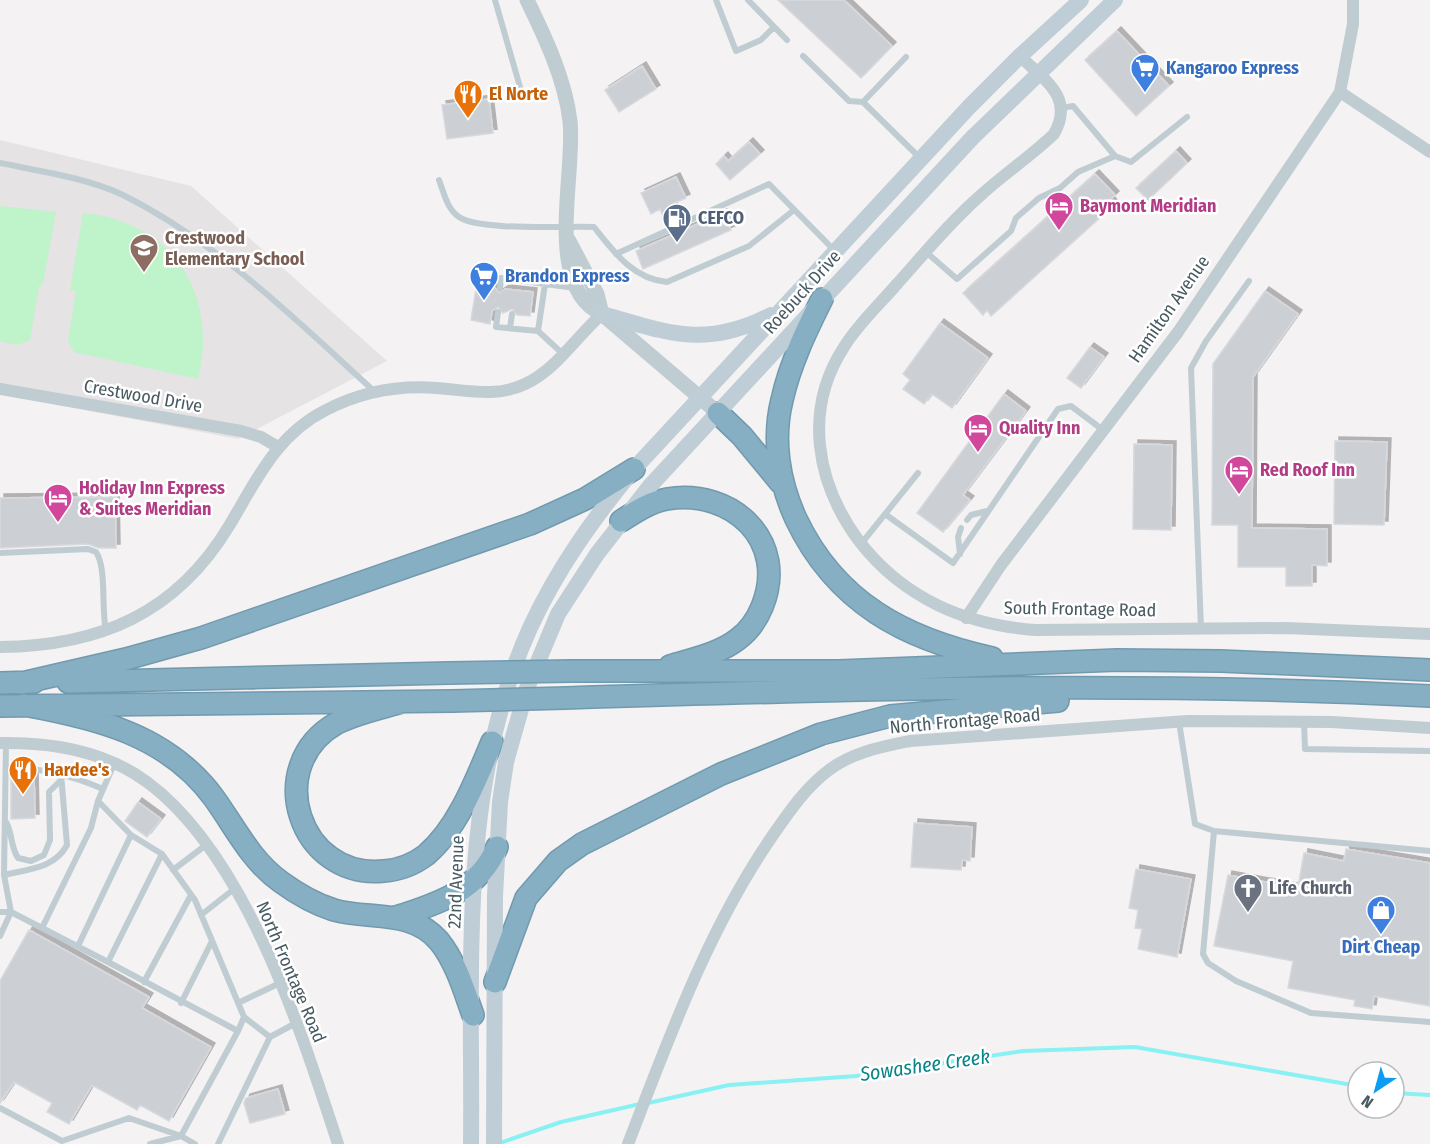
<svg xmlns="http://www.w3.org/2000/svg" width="1430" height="1144" viewBox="0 0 1430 1144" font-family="'Fira Sans Condensed',sans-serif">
<defs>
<filter id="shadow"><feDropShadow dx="4" dy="-4" stdDeviation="0" flood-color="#0004"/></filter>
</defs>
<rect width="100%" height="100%" fill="#f4f2f2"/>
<!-- education -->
<path fill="#e5e3e4" d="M0,140L191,186L387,361L238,439L0,394Z"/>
<!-- pitch -->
<path fill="#bff3c9" d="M0,206L56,212L43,284L39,286L30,340L17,345L0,341Z
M83,213C172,221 219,294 198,379L74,352L68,341L76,291L70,290Z"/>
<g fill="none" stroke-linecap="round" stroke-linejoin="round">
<!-- stream -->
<path stroke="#89f1f3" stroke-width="4" d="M1394,1093L1430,1095
M648,1103L729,1085L856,1076L1023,1051L1135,1047L1358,1086
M497,1144L561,1122L640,1104"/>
</g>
<!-- building -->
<path fill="#ccd0d4" stroke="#d6d9de" stroke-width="1.5" filter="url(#shadow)" d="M778,0H844L892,46L861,78Z
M1117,31L1169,86L1136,116L1085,60Z
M642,66L656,89L619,112L605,90Z
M489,99L493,133L447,139L442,105Z
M749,142L760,154L730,180L716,164L724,156L728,161Z
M1176,151L1187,163L1148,200L1136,188Z
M1095,174L1115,195L1110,200L1114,205L991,316L987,310L983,315L963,293Z
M676,177L686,198L672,204L679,219L667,225L660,209L651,214L641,193Z
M723,213L731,230L643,269L636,251Z
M490,287L495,288L499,293L505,289L533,292L530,316L517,315L512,309L503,313L498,307L492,311L490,324L471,320L476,289L489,292Z
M1265,291L1298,314L1253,377L1252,528L1327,529V566L1312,565V586H1286V567H1238V525H1212L1213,364Z
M940,323L988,358L952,408L932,394L924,404L903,389L910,380L903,374Z
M1090,347L1104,357L1081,388L1067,378Z
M1004,394L1026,411L963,495L970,500L943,532L917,513Z
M1335,441L1387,442L1384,525L1334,524Z
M1134,444L1172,445L1171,530L1133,529Z
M115,497L116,548H99L88,544L0,548V498Z
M11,774L34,775L35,818L11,819Z
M138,802L161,819L147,837L125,821Z
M914,823L972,827L970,861L962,860L961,870L911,867Z
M1346,849L1430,863V1006L1374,996L1372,1009L1354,1006L1355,1000L1288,988L1293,961L1214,946L1228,875L1298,888L1304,853L1344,861Z
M1136,869L1191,879L1177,957L1138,949L1142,929L1135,928L1138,910L1129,908Z
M29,930L149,997L142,1008L211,1047L169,1121L140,1105L137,1110L92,1085L69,1124L47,1112L52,1103L14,1082L0,1103V981Z
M278,1089L285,1114L250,1123L244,1103L246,1098Z"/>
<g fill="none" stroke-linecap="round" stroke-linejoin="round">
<!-- motorway casing -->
<g stroke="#729aaf" stroke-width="24">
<path id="motorway" d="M822,299C806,331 790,364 782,400C772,440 779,482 796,519C836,603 905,639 992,658
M718,413L742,436L780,482
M621,521C635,512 650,502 667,499C732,488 789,541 762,607C757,619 749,631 738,639C719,654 692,659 670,666
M572,671H839L1117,660L1221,661L1430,670
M68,682L449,673
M0,683L34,682
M22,683L126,659L201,638L530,524L585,499L634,469
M566,698C853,689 1142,681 1430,696
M402,702C381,708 357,713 337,723C262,765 299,880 384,871C399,870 414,864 426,855C458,828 476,780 492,742
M24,705C96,718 168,735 214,798C235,827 251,861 281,882C296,893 315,904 334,910C370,920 411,909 439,941C456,962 464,990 473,1015
M0,706L452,701
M396,917C438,904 479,890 497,847
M495,982L526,898L558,861L582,844L721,774L821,734L890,716L1058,701"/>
</g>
<!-- service -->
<path stroke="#bfccd2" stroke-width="6" d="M495,0L520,87
M716,0L736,51L761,40L774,27
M748,0L787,40
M803,56L849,101L863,102L920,158
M863,102L906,57
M1115,156L1131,162L1187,117
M0,163C39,171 88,178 123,195C219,243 296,320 374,391
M439,180C444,193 447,209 459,217C479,231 566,226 594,227C614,252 633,279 667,282L749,246L794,210
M926,252L957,279L1011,231L1016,218L1039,198L1060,188L1078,172L1115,156L1073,106L1062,108
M616,254L769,184L834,250
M500,288L501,278L575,288
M498,312L496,327L538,331L563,354
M510,328L512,314
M538,331L545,284
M885,514L953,563L1058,409L1071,406L1103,430
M967,520L971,515L987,511
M861,544L918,473
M0,553L88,549L96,552C107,568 101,609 106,631
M960,554L958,537L961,528
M1201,629L1191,368L1206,341L1249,281
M1179,722L1195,824L1214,831L1430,851
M1304,722L1305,749L1430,751
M7,767C41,768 71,775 103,789
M6,822C13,834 10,846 18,858L31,861L44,855L50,840L49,792L61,780
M1214,831L1203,954L1208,963L1236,981L1311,1013L1430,1022
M131,835L162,854
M173,870L206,845
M4,875C29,869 55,868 67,845L61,774
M0,912H11L4,875L6,743
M201,915L234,889
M0,936L11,912L42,928
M78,946L131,835L98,801
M108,962L42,928L91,828L98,801L114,764
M144,982L191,895
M181,1003L212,941
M238,1003L280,983
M244,1017L270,1037
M0,1108L62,1141L129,1118L181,1136L195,1144
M150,1144L181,1136L238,1031L244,1017L195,900L162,854L108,962L238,1031
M218,1144L270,1037L296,1023"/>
<!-- minor -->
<path stroke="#bfccd2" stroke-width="12" d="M1020,56C1044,80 1075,97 1054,134C1031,156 1004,174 981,195C950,222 924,254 897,284C879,305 858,324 844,347C803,410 816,483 859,541C903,598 966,625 1036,630L1286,628L1430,634
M1340,92L1430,152
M0,389L241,431L261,437L278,447
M966,618L1001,565L1178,332L1340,92L1353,24V0
M0,647C99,646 176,614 229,526C256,481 276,435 326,410C361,392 397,385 436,388C467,390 496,398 525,384C556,370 577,336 602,314
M0,743C51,742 105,751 147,782C246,855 301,1031 338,1144
M628,1144C669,1038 708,929 773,835C789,812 806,787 829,770C853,752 881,747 910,741L1188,721L1332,722L1430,728"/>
<!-- tertiary -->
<path stroke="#bfccd2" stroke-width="15" d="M527,0C545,37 565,79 570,121C576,172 543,288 602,314L718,413
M569,241L597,294L602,314"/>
<!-- secondary -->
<path stroke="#bfced6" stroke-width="16" d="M602,314C669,333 705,349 771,315
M471,1144C473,972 457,789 530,628C557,569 593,519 634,469L969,107L1020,56L1081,0
M494,1144L495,896L500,802L506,762L527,688L558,614L597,554L650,486L972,138L1115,0"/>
<!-- motorway -->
<use href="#motorway" stroke="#87afc3" stroke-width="21"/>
<!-- motorway-bridge casing -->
<g stroke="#729aaf" stroke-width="24" stroke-linecap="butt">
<path id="motorway-bridge" d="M449,673L572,671
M452,701L566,698"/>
</g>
<!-- motorway-bridge -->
<use href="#motorway-bridge" stroke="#87afc3" stroke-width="21"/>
</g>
<!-- icons -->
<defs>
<g id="supermarket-pin" transform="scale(1.5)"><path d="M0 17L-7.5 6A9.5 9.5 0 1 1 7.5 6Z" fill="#3f7fe0" stroke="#fff"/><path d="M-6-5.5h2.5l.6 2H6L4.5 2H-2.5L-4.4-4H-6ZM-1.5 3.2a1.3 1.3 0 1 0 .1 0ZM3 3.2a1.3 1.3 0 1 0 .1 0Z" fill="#fff"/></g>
<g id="restaurant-pin" transform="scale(1.5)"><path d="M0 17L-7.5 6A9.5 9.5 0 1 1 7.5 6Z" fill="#e8710a" stroke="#fff"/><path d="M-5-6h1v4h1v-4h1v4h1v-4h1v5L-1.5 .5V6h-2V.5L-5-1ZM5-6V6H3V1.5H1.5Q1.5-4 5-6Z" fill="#fff"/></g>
<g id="hotel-pin" transform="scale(1.5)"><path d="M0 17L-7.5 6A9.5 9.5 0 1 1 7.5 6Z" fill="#d1479c" stroke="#fff"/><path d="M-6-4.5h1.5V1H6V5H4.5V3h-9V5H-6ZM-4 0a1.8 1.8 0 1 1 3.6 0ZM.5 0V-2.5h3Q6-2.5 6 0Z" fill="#fff"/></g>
<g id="fuel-pin" transform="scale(1.5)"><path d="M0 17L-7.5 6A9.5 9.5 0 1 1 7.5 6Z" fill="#5c6f8a" stroke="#fff"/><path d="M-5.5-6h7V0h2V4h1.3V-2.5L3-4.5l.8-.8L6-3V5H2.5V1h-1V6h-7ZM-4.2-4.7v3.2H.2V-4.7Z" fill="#fff"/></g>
<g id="school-pin" transform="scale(1.5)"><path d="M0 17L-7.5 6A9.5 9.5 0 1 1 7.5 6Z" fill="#8d6e63" stroke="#fff"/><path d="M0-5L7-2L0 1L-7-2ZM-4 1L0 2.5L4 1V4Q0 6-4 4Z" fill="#fff"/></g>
<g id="church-pin" transform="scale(1.5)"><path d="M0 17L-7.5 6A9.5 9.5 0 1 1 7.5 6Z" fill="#6b7280" stroke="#fff"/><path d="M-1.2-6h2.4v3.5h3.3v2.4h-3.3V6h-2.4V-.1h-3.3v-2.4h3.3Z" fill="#fff"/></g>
<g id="shop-pin" transform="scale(1.5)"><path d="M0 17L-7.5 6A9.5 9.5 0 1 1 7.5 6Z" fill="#3f7fe0" stroke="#fff"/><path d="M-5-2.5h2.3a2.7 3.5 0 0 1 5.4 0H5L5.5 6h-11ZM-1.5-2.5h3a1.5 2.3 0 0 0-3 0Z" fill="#fff"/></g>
</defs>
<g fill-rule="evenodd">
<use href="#supermarket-pin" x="1145" y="68"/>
<use href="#restaurant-pin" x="468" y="94"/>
<use href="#hotel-pin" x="1059" y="206"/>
<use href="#fuel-pin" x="677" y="218"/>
<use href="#school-pin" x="144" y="248"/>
<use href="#supermarket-pin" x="484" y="276"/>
<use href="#hotel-pin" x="978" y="428"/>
<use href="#hotel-pin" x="1239" y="470"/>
<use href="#hotel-pin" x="58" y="498"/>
<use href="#restaurant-pin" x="23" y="770"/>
<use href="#church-pin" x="1248" y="888"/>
<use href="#shop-pin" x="1381" y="910"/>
</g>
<g text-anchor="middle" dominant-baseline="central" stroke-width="5" stroke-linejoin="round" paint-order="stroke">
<!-- shop labels -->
<g font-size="18" font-weight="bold" fill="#366cbe" stroke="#fff" text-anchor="start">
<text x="1166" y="68">Kangaroo Express</text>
<text x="505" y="276">Brandon Express</text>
<text x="1381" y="947" text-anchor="middle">Dirt Cheap</text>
</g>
<!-- food labels -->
<g font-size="18" font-weight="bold" fill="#c56008" stroke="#fff" text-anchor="start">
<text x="489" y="94">El Norte</text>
<text x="44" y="770">Hardee's</text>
</g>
<!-- hotel labels -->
<g font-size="18" font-weight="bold" fill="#b23c85" stroke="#fff" text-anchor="start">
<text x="1080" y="206">Baymont Meridian</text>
<text x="999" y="428">Quality Inn</text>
<text x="1260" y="470">Red Roof Inn</text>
<text x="79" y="488">Holiday Inn Express<tspan x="79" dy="21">&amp; Suites Meridian</tspan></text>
</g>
<!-- service labels -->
<g font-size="18" font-weight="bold" fill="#4e5e75" stroke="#fff" text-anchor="start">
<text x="698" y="218">CEFCO</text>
</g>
<!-- education labels -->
<g font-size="18" font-weight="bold" fill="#785e54" stroke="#fff" text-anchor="start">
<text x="165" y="238">Crestwood<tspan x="165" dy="21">Elementary School</tspan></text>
</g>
<!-- street labels -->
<g font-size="18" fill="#485a61" stroke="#fff">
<text transform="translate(802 292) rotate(-48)">Roebuck Drive</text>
<text transform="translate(1169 309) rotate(-55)">Hamilton Avenue</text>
<text transform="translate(143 396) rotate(10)">Crestwood Drive</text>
<text transform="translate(1080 609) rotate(1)">South Frontage Road</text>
<text transform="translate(965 721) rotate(-5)">North Frontage Road</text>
<text transform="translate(456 882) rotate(-88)">22nd Avenue</text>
<text transform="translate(291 972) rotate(67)">North Frontage Road</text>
</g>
<!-- worship labels -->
<g font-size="18" font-weight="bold" fill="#5b616d" stroke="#fff" text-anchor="start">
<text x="1269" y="888">Life Church</text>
</g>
<!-- water labels -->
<g font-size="20" font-style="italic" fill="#068488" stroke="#fff">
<text transform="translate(925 1065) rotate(-8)">Sowashee Creek</text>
</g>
</g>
<!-- north arrow -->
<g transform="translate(1376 1090) rotate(216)"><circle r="28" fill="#ffffff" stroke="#b6bdc0" stroke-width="1.5"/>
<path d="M0-4.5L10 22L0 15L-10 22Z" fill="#0c9cf4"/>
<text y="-9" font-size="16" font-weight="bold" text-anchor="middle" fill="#485a61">N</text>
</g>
</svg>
